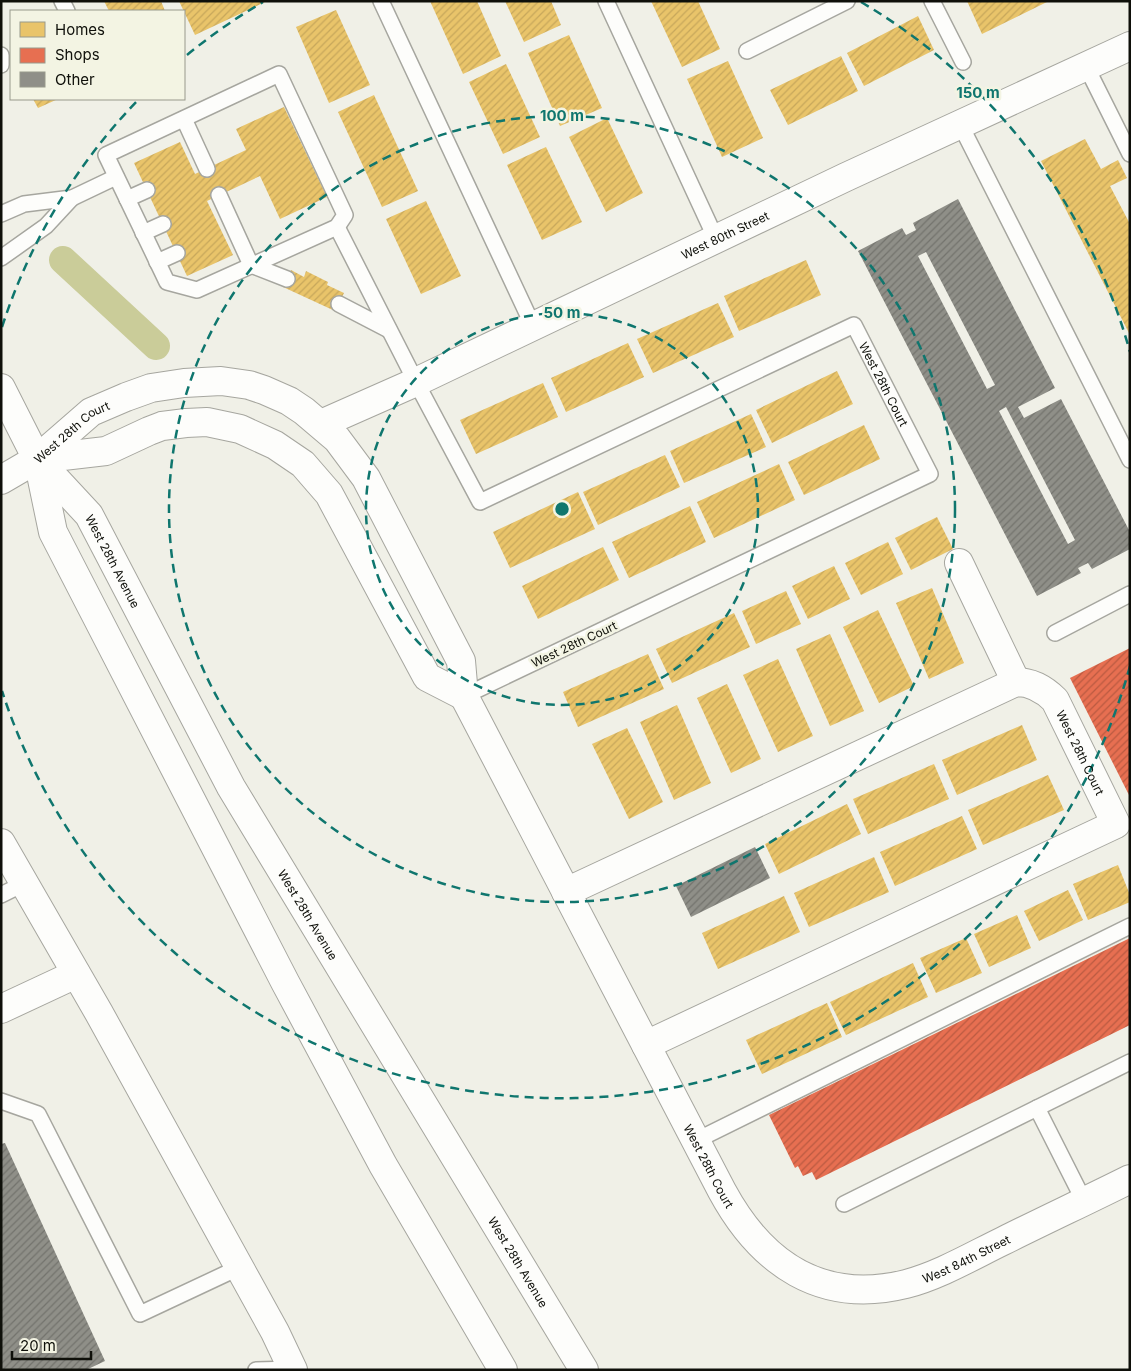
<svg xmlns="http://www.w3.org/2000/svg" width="1131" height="1371" viewBox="0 0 1131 1371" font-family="Inter,sans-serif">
<defs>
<pattern id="homes-hatch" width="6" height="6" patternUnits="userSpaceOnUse" patternTransform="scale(1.25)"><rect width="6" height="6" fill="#e9c46a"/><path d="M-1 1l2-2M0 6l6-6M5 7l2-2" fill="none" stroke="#c7a75b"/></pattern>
<pattern id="shops-hatch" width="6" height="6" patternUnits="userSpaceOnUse" patternTransform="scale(1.25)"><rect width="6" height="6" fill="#e76f51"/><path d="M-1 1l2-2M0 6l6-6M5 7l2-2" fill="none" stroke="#ba5a41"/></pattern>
<pattern id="building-hatch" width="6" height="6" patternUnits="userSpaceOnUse" patternTransform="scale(1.25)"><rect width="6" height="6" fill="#8f8f88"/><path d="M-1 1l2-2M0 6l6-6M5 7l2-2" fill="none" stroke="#73736d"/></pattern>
</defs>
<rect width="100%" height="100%" fill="#f0f0e7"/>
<!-- homes -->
<path fill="url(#homes-hatch)" d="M104,1H161L165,11H109Z
M179,1H267L195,35Z
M430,1H477L501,56L463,74Z
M505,1H551L561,25L524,42Z
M651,1H698L720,49L682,67Z
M967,1H1049L982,34Z
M336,10L370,85L329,103L296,27Z
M918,16L934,50L864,86L847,53Z
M569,35L602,108L560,126L528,53Z
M841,56L858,91L788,125L770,90Z
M728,61L763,138L722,157L687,79Z
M506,64L540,137L503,154L469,82Z
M374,95L418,191L382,207L338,112Z
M33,99H58L38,108Z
M284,107L327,197L280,219L260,176L207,201L233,255L187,276L134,163L180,142L195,174L246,150L236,129Z
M607,118L643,193L606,212L569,137Z
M1085,139L1101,169L1118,160L1127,178L1110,186L1130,224V335L1041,161Z
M546,147L582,222L542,240L507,165Z
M426,201L461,276L421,294L386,219Z
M806,260L821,295L739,331L724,296Z
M291,270L304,277L306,271L328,282L327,285L344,293L335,311L283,287Z
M718,303L734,337L653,373L637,339Z
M628,343L644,377L566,412L551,378Z
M837,371L853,404L772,443L756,410Z
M543,383L558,417L476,454L460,420Z
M751,414L766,447L684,483L670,451Z
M864,425L880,459L804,495L788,462Z
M665,455L680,487L598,525L583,492Z
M779,464L795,500L714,538L697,502Z
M578,492L595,529L510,568L493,532Z
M690,506L706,542L629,578L612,542Z
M937,517L953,549L911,570L895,538Z
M888,542L903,574L861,595L845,563Z
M603,547L619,580L538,619L522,586Z
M834,566L850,599L808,619L792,586Z
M932,588L964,663L929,679L896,603Z
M786,591L801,624L756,644L742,611Z
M878,610L914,686L879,703L843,627Z
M734,613L750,647L672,683L656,649Z
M830,634L864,711L830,726L796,649Z
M648,654L664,689L578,727L563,692Z
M778,659L813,736L778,752L743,675Z
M727,684L761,759L731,773L697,698Z
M677,705L711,783L674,800L640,722Z
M1022,725L1037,760L957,795L942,760Z
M627,728L663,802L629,819L592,744Z
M934,764L949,799L868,834L853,799Z
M1048,775L1064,810L983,845L968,810Z
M847,804L861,834L779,874L765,844Z
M962,816L977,849L895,886L880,852Z
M874,857L889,892L809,927L794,893Z
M1118,865L1130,895V902L1088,920L1073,884Z
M1068,890L1083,920L1039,941L1024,911Z
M784,896L800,932L718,969L702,933Z
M1017,915L1031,948L989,967L974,934Z
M966,938L982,973L936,993L920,958Z
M913,963L928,997L846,1035L830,1002Z
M827,1003L842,1037L762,1074L746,1040Z"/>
<!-- shops -->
<path fill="url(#shops-hatch)" d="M1130,648V797L1070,678Z
M1130,938V1025L816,1180L812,1172L803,1176L798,1166L795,1168L769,1115Z"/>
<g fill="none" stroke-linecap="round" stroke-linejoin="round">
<!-- canal -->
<path stroke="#cacc99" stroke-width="28" d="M63,260L156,346"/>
</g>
<!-- building -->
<path fill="url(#building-hatch)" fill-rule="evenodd" d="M958,199L1055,388L1018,407L1024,418L1061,399L1130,532V549L1092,569L1088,563L1078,568L1081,573L1037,596L858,251L902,228L906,235L916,230L913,223ZM926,252L995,385L987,389L918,256ZM1006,407L1075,540L1068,544L999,411Z
M755,847L770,878L691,917L676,886Z
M5,1143L105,1361L86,1370H1V1144Z"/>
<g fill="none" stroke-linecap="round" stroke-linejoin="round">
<!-- lane casing -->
<g stroke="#a6a69f" stroke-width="18">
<g id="lane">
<path d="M62,1L67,11"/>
<path d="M381,1L533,326"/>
<path d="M606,1L716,239"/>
<path d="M932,1L963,62"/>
<path d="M747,51L847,1"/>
<path d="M1,55V65"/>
<path d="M1086,66L1130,154"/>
<path d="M279,74L345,215L337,227L197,290L167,282L106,155Z"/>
<path d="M184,119L207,169"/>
<path d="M960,124L1130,460"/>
<path d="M219,195L251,265L287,279"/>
<path d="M127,199L147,190"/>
<path d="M1,214L24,204L72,198L116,177"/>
<path id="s1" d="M337,227L416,382L480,502L854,325L930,474L464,696"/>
<path d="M143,233L163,224"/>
<path d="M1,258L46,226L72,198"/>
<path d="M157,262L177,253"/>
<path d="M339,304L389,330"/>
<path d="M1055,633L1130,594"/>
<path d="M1,895L25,883"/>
<path d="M1,1101L38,1114L140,1314L238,1268"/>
<path d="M1037,1108L1130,1062"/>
<path d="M695,1141L1130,926"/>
<path d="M844,1204L1037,1108L1084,1201"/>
<path d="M256,1370L293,1369"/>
</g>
</g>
<!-- street casing -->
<g stroke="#a6a69f" stroke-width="30">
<g id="street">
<path d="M959,563L1016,682"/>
<path id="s2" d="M566,892L1016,682C1031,682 1045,690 1055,700L1116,824L646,1045"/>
<path d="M1,1009L76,974"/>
</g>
</g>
<!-- secondary casing -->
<g stroke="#a6a69f" stroke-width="30">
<g id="secondary">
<path id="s3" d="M1,388L37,459L89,515L231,787L584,1370"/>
<path id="s4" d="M321,424L416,382L846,177L1130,46"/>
<path d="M37,459L106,451L149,431L162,426L186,423L207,422L240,429L275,445L303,464L329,494L427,677L464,696"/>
<path d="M38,460L53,532L285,982L383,1165L503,1370"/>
<path id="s5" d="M1,480L37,459L91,412L126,397L151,388L184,383L221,381L249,385L264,390L289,401L304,411L337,439L366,478L461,661L464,696L722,1191C761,1263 821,1305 906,1284C940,1275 972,1256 1003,1241C1045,1220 1088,1200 1130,1179"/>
<path d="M1,843L99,1013L275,1332L293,1370"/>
</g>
</g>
<!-- lane -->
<use href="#lane" stroke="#fdfdfb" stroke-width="15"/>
<!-- street -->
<use href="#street" stroke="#fdfdfb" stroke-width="28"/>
<!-- secondary -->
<use href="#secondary" stroke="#fdfdfb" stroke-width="28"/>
</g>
<!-- distance rings -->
<g fill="none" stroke="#0f766e" stroke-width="2.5" stroke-dasharray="9 6">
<circle cx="562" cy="509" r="196"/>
<circle cx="562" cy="509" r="393"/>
<path d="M1130 666A589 589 0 0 1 2 691M2 327A589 589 0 0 1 138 100M187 55A589 589 0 0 1 263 2M861 2A589 589 0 0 1 1130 352"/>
</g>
<g text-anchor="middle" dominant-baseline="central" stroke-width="5" stroke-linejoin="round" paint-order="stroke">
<!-- street labels -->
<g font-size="12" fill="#0f100a" stroke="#f3f4e3">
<text stroke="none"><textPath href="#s4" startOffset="446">West 80th Street</textPath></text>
<text stroke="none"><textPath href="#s1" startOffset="790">West 28th Court</textPath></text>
<text stroke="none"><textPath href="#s5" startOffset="86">West 28th Court</textPath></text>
<text stroke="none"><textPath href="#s3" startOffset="208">West 28th Avenue</textPath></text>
<text transform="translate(574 644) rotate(-25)">West 28th Court</text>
<text stroke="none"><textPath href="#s2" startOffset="599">West 28th Court</textPath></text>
<text stroke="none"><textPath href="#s3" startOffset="612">West 28th Avenue</textPath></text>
<text stroke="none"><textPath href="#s5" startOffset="1201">West 28th Court</textPath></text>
<text stroke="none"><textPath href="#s5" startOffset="1519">West 84th Street</textPath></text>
<text stroke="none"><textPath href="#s3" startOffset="1018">West 28th Avenue</textPath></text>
</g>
</g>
<circle cx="562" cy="509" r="8" fill="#0f766e" stroke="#f3f4e3" stroke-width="2.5"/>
<g font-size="15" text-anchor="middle" font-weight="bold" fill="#0f766e" stroke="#f3f4e3" stroke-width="5" stroke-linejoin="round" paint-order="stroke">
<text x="978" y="98">150 m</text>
<text x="562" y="121">100 m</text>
<text x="562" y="318">50 m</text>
</g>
<!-- border -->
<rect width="1131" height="1371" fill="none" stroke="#0f100a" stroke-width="5"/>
<!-- legend -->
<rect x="10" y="10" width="175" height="90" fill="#f3f4e3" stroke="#98998c"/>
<rect x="20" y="22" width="25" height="15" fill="#e9c46a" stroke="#98998c"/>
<text x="55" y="35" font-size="15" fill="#0f100a">Homes</text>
<rect x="20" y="48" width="25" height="15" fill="#e76f51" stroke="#98998c"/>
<text x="55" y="60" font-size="15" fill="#0f100a">Shops</text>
<rect x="20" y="72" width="25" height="15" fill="#8f8f88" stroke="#98998c"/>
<text x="55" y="85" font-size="15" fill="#0f100a">Other</text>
<!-- scale -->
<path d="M12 1351v8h79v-8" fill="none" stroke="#0f100a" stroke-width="2.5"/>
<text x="20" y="1351" font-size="15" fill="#0f100a" stroke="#f3f4e3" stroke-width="4" paint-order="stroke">20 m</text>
</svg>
